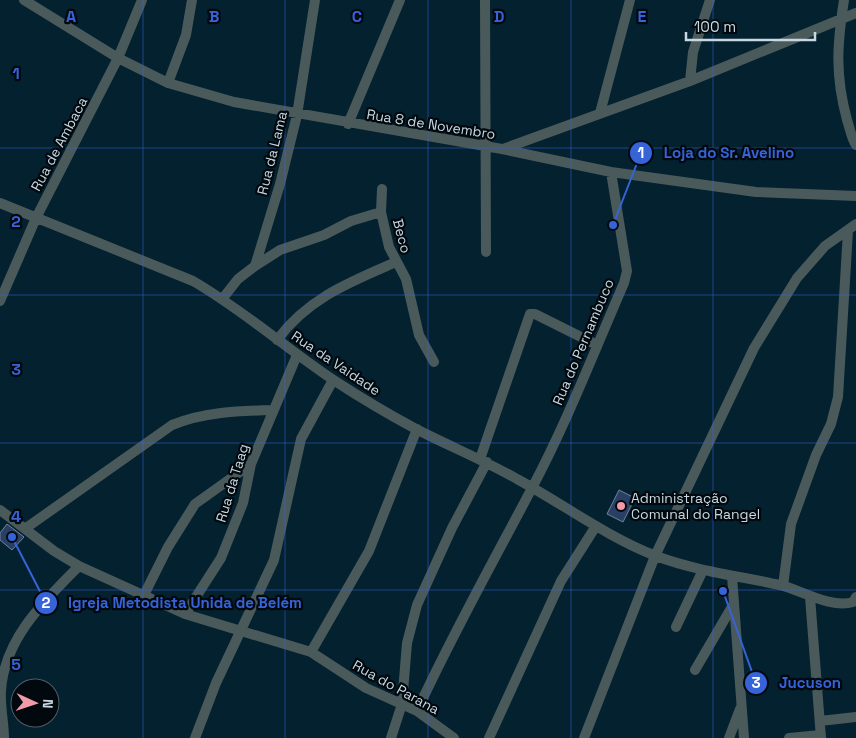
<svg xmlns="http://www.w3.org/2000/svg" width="856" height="738" viewBox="0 0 856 738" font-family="'Space Grotesk',sans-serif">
<rect width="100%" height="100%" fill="#03212f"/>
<!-- building -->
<path fill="#293f63" stroke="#73839d" d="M619,490L635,498L623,522L607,514Z
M7,524L24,537L12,550L0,540V533Z"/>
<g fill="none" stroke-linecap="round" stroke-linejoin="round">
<!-- street -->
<path stroke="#4a5a5b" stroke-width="10" d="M24,0L118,58L168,83L234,102L502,149L611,172L756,192L856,196
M485,0L486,252
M844,0C837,45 835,75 847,120C850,128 851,138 856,145
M690,81L693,52L710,0
M168,83L186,35L192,0
M600,113L630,0
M348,124L400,0
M503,149L690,81L856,13
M382,189L381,212L389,247L406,279L419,335L434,362
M0,203L193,281C243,310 287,349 335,381C361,398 388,414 416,429C449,446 484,460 517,479C563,504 607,537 656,556C696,571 739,576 780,585C801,590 831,609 853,602L856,597
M255,266L280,250L324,235L351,221L381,212
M223,298L238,279L255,266L280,184L297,115L315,0
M0,301L36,218L118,58L142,0
M277,340C308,298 350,282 396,262
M480,459L530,314H535L597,345
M0,510L54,551L79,566L185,614L311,652L366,688L417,711L454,738
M26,528L172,425C204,412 237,411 272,410
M732,576L744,738
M783,586L791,524L816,455L831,424L838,397L848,231
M144,595L168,547L195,504L251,464
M810,597L821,738
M185,614L221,558L243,503L251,464L297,355
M676,627L703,570
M311,652L369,551L417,429
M695,670L733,605
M417,711C452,635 493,562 532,488C567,422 594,352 624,283L627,271L611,172
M820,721L856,717
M4,738C4,723 0,707 1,691C4,639 44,601 79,566
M195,738L216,683L274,560L301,439L333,380
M391,738L402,704L407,643L417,605L452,528L487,462
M489,738L561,581L596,526
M584,738L655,556L754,348L797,278L825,246L856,224
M729,738L740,709
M789,738L821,735"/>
</g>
<!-- grid -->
<path fill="none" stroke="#3763d9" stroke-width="1" stroke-opacity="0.55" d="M143,0V738M285,0V738M428,0V738M571,0V738M713,0V738M0,148H856M0,295H856M0,443H856M0,590H856"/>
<!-- markers -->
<circle fill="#f39aa7" stroke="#01090f" stroke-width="2" cx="621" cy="506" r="5"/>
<g text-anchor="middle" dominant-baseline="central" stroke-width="4.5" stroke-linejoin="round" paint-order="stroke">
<!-- street labels -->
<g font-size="14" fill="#c8d8e1" stroke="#01090f">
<text transform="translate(431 124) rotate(9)">Rua 8 de Novembro</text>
<text transform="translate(59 144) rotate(-62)">Rua de Ambaca</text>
<text transform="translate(272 153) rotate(-76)">Rua da Lama</text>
<text transform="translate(402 236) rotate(75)">Beco</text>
<text transform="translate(583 342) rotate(-67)">Rua do Pernambuco</text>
<text transform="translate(336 363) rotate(34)">Rua da Vaidade</text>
<text transform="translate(232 483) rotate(-73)">Rua da Taag</text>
<text transform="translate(396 687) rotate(29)">Rua do Parana</text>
</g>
<!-- poi labels -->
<g font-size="14" fill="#c8d8e1" stroke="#01090f" text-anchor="start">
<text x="631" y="498">Administração<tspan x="631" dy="16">Comunal do Rangel</tspan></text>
</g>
</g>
<g font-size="16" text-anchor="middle" font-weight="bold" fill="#3763d9" stroke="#01090f" stroke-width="4.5" stroke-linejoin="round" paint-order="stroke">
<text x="71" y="22">A</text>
<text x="214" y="22">B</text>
<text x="357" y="22">C</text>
<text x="499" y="22">D</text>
<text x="642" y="22">E</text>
<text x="16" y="79">1</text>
<text x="16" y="227">2</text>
<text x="16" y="375">3</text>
<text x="16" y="522">4</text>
<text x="16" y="670">5</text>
</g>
<!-- callouts -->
<path fill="none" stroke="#3763d9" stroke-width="2" d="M613 225L641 153M12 537L46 603M723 591L756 683"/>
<g fill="#3763d9" stroke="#01090f" stroke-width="2">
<circle cx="613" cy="225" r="5"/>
<circle cx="12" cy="537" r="5"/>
<circle cx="723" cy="591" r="5"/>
<circle cx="641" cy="153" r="12"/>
<circle cx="46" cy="603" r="12"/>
<circle cx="756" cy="683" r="12"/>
</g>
<g font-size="15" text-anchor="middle" font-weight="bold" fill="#fff">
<text x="641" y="158">1</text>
<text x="46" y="608">2</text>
<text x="756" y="688">3</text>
</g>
<g font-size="15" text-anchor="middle" font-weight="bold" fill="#3763d9" stroke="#01090f" stroke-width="4.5" stroke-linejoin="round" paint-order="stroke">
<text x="729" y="158">Loja do Sr. Avelino</text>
<text x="185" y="608">Igreja Metodista Unida de Belém</text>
<text x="810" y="688">Jucuson</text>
</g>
<!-- north arrow -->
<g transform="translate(35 703) rotate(93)"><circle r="24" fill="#01090f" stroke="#515c63"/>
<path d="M0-4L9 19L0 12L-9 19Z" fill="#f39aa7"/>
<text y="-8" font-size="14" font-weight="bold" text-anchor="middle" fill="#c8d8e1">N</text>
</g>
<!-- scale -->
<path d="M686 32v8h129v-8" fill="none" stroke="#c8d8e1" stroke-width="2.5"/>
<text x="694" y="32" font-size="15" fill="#c8d8e1" stroke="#01090f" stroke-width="4" paint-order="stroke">100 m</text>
</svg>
